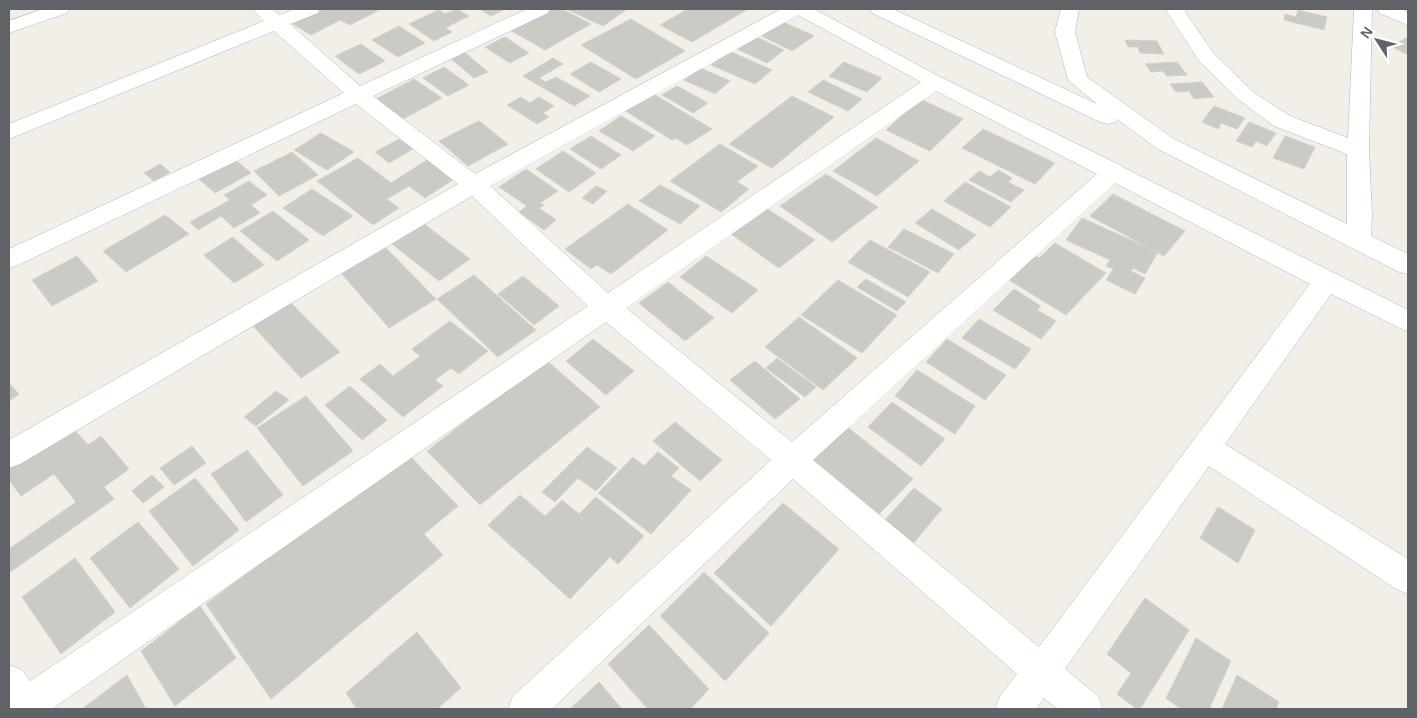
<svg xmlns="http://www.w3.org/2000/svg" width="1417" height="718" viewBox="0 0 1417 718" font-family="Helvetica,sans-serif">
<rect width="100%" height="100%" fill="#f1efe8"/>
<!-- building -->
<path fill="#cccac5" stroke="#d6d1c6" d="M323,9H381L350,25L340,20L311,35L293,24Z
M457,9L469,16L445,28L452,32L434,41L409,24L439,10L445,14Z
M479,9H505L491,16Z
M549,9H562L591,24L545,50L510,30Z
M566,9H623L626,10L603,26Z
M688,9H748L692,42L660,25Z
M1298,10L1327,17L1324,30L1284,20L1285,14L1296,17Z
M631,19L685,51L636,79L581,45Z
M781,21L814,36L792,51L760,35Z
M399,26L425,43L398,57L372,40Z
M750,34L784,50L767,63L733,47Z
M505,37L529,53L510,63L485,47Z
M1408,37V53L1406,54L1391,46Z
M1125,40L1157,41L1164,54L1140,53L1138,47H1128Z
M361,44L385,61L359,74L335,56Z
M729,51L772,70L755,84L711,65Z
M464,52L488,72L474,78L450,58Z
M553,58L563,64L539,78L546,82L556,77L590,96L574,106L523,76Z
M591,62L621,79L599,92L570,74Z
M844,62L882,78L867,92L829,76Z
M1177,62L1187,75L1167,76L1163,71L1151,72L1145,64Z
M444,67L469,85L448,96L423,78Z
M700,68L730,81L715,94L684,80Z
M414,79L442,98L403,119L376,99Z
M823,80L862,99L848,111L808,92Z
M1202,82L1214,97L1194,99L1189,91L1176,92L1170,84Z
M677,86L708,103L693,113L662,95Z
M652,93L712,129L687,145L676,138L672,140L624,110Z
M792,96L834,117L772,168L729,144Z
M521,97L530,103L539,97L554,106L543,113L549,117L537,124L507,105Z
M920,99L963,119L930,151L886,130Z
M1214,106L1245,118L1237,129L1221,123L1218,129L1202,122Z
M621,116L655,136L633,151L599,131Z
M479,121L508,144L468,166L439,141Z
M1249,122L1276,133L1267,146L1256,141L1252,147L1236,141Z
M983,129L1055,163L1035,184L962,148Z
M321,133L354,152L327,170L294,150Z
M591,136L621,155L601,169L570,149Z
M1285,136L1315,147L1304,169L1273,158Z
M876,138L919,161L877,196L833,171Z
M399,139L413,149L389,163L375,152Z
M720,144L758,166L737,182L749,189L721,212L670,181Z
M563,151L596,173L569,192L536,169Z
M292,152L318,175L279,196L254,171Z
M358,158L391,183L427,160L454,179L425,198L409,186L387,199L399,208L373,225L317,181Z
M234,159L251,173L215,193L198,178Z
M160,164L170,172L154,181L144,173Z
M526,169L558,191L540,203L544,205L539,208L556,220L544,230L519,212L527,206L499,187Z
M998,170L1012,178L1008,182L1024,190L1011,202L969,180L979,171L990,177Z
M826,174L878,207L832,242L780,206Z
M249,181L267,195L251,205L260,213L234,228L221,216L198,230L190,222L230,200L224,195Z
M965,182L1011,207L990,227L944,201Z
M660,185L700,206L680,224L639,201Z
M596,186L607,191L593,204L582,198Z
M312,189L353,216L323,236L283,208Z
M1113,194L1185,231L1164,256L1090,216Z
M628,204L668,230L611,274L597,265L591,269L565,249Z
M763,206L815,240L779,268L728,232Z
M932,209L976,235L959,250L915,223Z
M273,211L309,240L277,261L240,231Z
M165,215L189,234L126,272L103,251Z
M1082,218L1158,252L1145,274L1133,268L1131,271L1145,278L1135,294L1106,280L1113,269L1106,266L1110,260L1066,240Z
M424,224L470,259L439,281L392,244Z
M904,229L954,254L938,273L888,247Z
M233,237L264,265L234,283L204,255Z
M870,240L930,272L908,297L848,262Z
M1055,243L1106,273L1066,315L1004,277L1030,253L1039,258Z
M386,248L436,299L389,328L341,273Z
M77,256L98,281L52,306L32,280Z
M706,256L758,290L732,313L680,277Z
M474,275L536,330L498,357L437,299Z
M523,276L559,306L534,325L498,294Z
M866,279L906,302L897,311L857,287Z
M838,280L897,315L862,353L801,315Z
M668,282L714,318L685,341L639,303Z
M1014,289L1041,306L1037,310L1056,321L1041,339L993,310Z
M290,302L340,352L301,378L252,325Z
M799,317L857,358L823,390L765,347Z
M979,319L1031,349L1015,369L962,338Z
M450,321L488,351L459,374L451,368L435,380L443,386L403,417L360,379L380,364L393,376L420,356L412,349Z
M593,339L634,371L606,395L566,361Z
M947,339L1006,375L985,400L926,362Z
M777,358L816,387L805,397L766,368Z
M546,360L600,407L480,505L427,451Z
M755,361L800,399L775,419L730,380Z
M917,370L975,406L955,434L895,396Z
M9,383L19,394L9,401Z
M350,386L387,420L362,440L325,405Z
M276,391L289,400L256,426L244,417Z
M306,396L353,451L303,486L257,428Z
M892,402L945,439L921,466L868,427Z
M675,422L722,460L700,481L653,441Z
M70,425L88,445L101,436L129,469L104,487L114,499L9,573V549L76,502L54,474L21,496L9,480V464Z
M846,426L913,479L879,514L811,458Z
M192,446L206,463L174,485L160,468Z
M587,447L617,468L596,491L578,478L555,502L542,492Z
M247,450L283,495L246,522L211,474Z
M658,452L679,468L671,476L691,490L651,534L598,493L633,457L644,466Z
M407,453L458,506L424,534L443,555L271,699L206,604Z
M152,475L164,487L143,503L132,491Z
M195,478L239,530L193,566L149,511Z
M914,488L942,509L911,546L882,523Z
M520,495L545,516L562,500L579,514L596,497L644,536L618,564L610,557L570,599L488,525Z
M783,503L839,549L771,626L714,573Z
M1218,507L1255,530L1238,563L1200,538Z
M138,522L179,569L130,608L90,558Z
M75,558L115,612L61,654L22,597Z
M704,572L769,633L725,681L660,616Z
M1145,598L1189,630L1140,709H1137L1117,694L1131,673L1107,654Z
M200,606L236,658L175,706L141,651Z
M649,625L709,689L690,709H648L608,664Z
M417,632L461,688L437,709H357L346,693Z
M1196,638L1231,661L1209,709H1181L1166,698Z
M127,675L146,709H82Z
M1237,675L1279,702L1276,709H1222Z
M599,682L622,709H570Z"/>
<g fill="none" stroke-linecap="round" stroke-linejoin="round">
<!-- minor casing -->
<g stroke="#b5b8bc" stroke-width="1">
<path id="minor" d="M43,9H69L67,13L9,33V21Z
M252,9H272L279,15L295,9H320L318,13L290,24L360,86L527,9H550L548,13L373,96L475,174L781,9H814L942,78L1122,166L1124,168L1408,310V332L1331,294L1225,444L1408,559V594L1396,589L1209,466L1065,669L1098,696L1103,709H1058L1044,698L1036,709H995L1000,696L1017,674L793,479L552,709H508L513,696L771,460L606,322L52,709H9V665L22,670L30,681L588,306L472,196L20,464L9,468V440L458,184L356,104L18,265L9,268V249L344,93L274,31L9,139V124L264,21ZM798,15L921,82L608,293L490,186ZM936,91L1097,174L792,442L626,308ZM1115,183L1310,284L1039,647L813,460Z
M870,9H893L1097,104L1068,80L1055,32L1061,9H1079L1075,32L1087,77L1174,139L1347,224V154L1274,126L1239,100L1200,62L1167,12V9H1185V12L1214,54L1253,92L1290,116L1348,138L1354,9H1372L1369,150L1372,215L1371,236L1408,254V274L1399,272L1158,149L1117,119L1116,122L1108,124L1100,122L872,13Z
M1377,9H1401L1408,12V25L1379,13Z"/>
</g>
<!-- minor -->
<use href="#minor" fill="#fff" fill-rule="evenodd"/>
</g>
<!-- border -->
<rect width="1417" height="718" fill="none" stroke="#5f6368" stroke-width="20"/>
<!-- north arrow -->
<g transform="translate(1377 40) rotate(306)" stroke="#ffffff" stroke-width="4" paint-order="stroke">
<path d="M0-4L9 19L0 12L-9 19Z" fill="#5f6368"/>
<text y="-8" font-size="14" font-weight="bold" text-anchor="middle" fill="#5f6368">N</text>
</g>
</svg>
